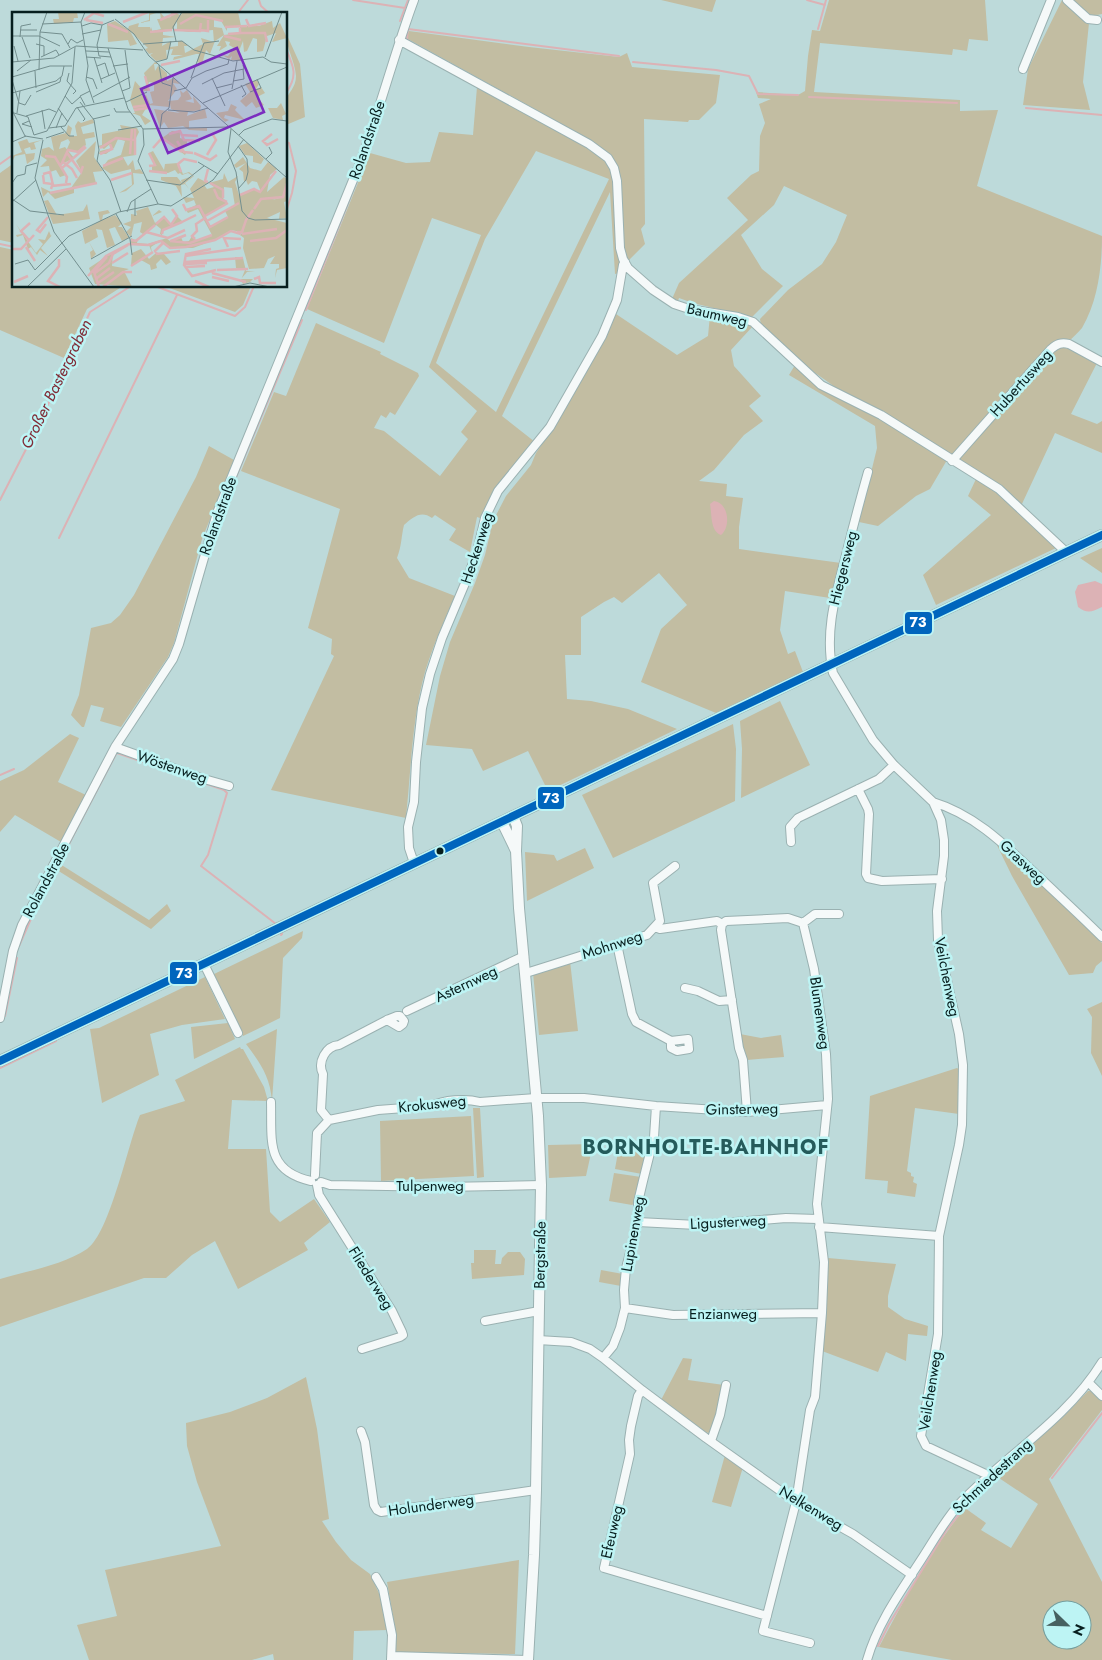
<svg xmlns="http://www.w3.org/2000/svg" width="1102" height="1660" viewBox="0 0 1102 1660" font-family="Jost,sans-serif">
<rect width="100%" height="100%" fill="#bddada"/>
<!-- green -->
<path fill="#c2bda2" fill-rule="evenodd" d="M661,0H716L712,12Z
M829,0H985L988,41L969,39L967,51L953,49L952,55L820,43L814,92L960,100V111L998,110L977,186L1102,236C1102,266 1098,301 1082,328C1078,333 1073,337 1068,342L1062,341L954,454L950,455L845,394L811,370L761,325L760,319L788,290L822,264L836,242L847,215L784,186L774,205L741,235L762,269L783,286L751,318C728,309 703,308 679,298L678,301L672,299L679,283L748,220L727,198L751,175L759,171L760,136L765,123L759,104L771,99L758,98L756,92L798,95L805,91L808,56L812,30L820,31Z
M1062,0L1089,23L1083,82L1090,110L1023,105L1028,69Z
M1072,0H1102V14C1087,18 1081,10 1072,0Z
M409,31L529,47L619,57L627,53L632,67L720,75L716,103L699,120H689L688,122L644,119L645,224L641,229L645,244L628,261L623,244L619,273L615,274L610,192L502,416L535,442L493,492L480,518L477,517L470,552L449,540L456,529L435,515L432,518C421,510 413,517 404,525C401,537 402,545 397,558L409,578L455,596C444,621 433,646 425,672C412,719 411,769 406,818L271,790L334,656L331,654L332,639L308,628L340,509L241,471L274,392L286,396L316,323L381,352L380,354L418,373L419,376L395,415L390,412L386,418L381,415L374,428L384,431L440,476L468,439L461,432L477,411L429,367L481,235L432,218L384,343L307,309L370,153L406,163L430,162L439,132L473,135L477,87L544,124L549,117L406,38ZM536,151L609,179L496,412L436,363L485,239Z
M286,33L300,64L305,117L286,125C286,118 285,109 286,101C288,92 296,88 296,76C295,61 286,48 286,33Z
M14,163V243L0,240V173Z
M0,247L14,250V286H123L87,309L64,358L0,330Z
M164,286H251L243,305L235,312Z
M616,314L677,355L708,336L710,315L735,319L753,326L731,350L734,366L761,396L749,406L763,421L744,435L714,470L699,481L727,484L726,496L743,498L739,527V549L841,563L830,598L785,591L780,630L788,654L795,651L803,672L716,713L641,682L661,629L687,605L659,573L622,603L614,597L604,602L581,617V655H565L567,699L591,701L628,709L677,729L548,791L528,751L483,771L472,749L426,745L440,676L450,642L475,583L485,555L493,521L506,496L531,465L536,453L552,429L605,337Z
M1059,347L1075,350L1097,363L1071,414L1097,424L1102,421V453L1055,433L1021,506L961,461L959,456L1048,354Z
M795,365L820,387L880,416L947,460L930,489L916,496L878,526L859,522L877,448L875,426L789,375Z
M209,446L234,460L202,539L174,643L168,657L121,727L100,721L104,708L91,705L84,727H82L71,715L79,695L91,628L111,623L120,615L134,595L196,477Z
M976,479L997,491L1056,548L936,605L923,575L991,515L968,496Z
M1102,548V573L1080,558Z
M780,701L810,765L741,798L742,749L740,721Z
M733,724L736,749L735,801L613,858L582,795Z
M70,734L79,738L58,782L86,795L61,842L15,815L0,832V781L24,770Z
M993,837L1006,847L1102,943V961L1096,966L1093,973L1069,975L1012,876Z
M585,848L594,868L527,901L525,852L554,855L557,861Z
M60,864L149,920L167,904L171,911L151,929L57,870Z
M303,931L302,938L283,958L280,1018L243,1036L212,975Z
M570,961L578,1031L539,1035L533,973Z
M205,977L225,1019L182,1025L150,1034L159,1075L102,1103L90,1029L99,1028Z
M1102,1002V1076L1091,1053L1092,1017L1087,1009Z
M228,1023L235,1039L194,1059L191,1027Z
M277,1029L272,1101C270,1076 260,1063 246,1044Z
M740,1034L761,1038L781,1035L784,1057L747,1060Z
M240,1047L241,1049H243L264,1087L268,1101L232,1100L228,1149H266L270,1212L280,1222L314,1199L330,1222L304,1243L308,1250L238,1289L215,1241L192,1255L166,1278H144L0,1327V1279C27,1271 63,1265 87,1249C110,1233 128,1144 140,1115L185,1101L175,1080Z
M957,1068L960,1070L959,1114L915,1108L907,1171L911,1173V1176L914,1177L913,1182L917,1184L915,1197L887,1193L888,1181L865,1179L870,1096Z
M473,1108H480L484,1177L477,1178Z
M471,1116L474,1176L381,1181L380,1121Z
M620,1141L650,1146L648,1155L644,1158L642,1174L615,1169Z
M593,1144L586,1176L549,1178L548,1145Z
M614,1173L641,1177L636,1202L632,1205L609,1201Z
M474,1250H496L495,1264H501L502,1258L508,1252H520L525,1259L524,1275L472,1279L471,1263H474Z
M828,1258L896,1264L888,1296V1307L905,1319L928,1326L927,1336L908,1334L906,1361L886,1352L878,1372L822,1351Z
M601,1270L623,1274L621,1286L599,1282Z
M683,1358L692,1359L688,1380L724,1385L713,1431L709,1433L704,1432L661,1400Z
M306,1377L317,1429L329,1519L322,1521L336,1542L351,1560L370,1574L384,1604L388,1630L354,1631L353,1660H274L273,1654L252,1660H89L77,1625L117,1616L105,1570L221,1546L197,1482L187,1446L186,1423L230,1412L267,1398Z
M1088,1391H1092L1102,1401V1410L1049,1479L1102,1582V1660H952L879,1647C904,1600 931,1550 965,1508L986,1523L981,1530L1011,1548L1038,1504L996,1476L1064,1416ZM1052,1610H1082V1640H1052Z
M725,1455L743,1467L731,1507L712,1502Z
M519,1560L515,1654L395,1652L396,1634L387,1582Z"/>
<!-- water -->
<path fill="#dcb2b5" d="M714,501C729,503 731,527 721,535C710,531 712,514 710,504Z
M1095,581L1102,584V607C1092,612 1087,614 1078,607L1075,592L1078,585Z"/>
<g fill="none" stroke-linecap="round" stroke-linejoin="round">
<!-- stream -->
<path stroke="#dcb2b5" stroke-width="2" d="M259,0L261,6L270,14
M353,0L405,8
M807,0L825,5
M237,14L248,0
M400,21L408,0
M408,29L619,56
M408,29L407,39L411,43
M818,29L826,0
M286,49C294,67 298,76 286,93
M633,62L716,70L749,76L758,94L798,95
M809,97L957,103
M1026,108L1102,115
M286,142L289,143L296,171L292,193L286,212
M0,164L14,154
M0,244L14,247
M155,286L235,316L245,307L254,286
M306,310L371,145
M236,477L302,320
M0,500L40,422L90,312L131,286
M59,538L177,295
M117,753L224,790L227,793L208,855L201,866L276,924
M0,775L14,769
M281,935L282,934L281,933
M19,946L37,905L116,754
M5,1016L17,958
M0,1068L56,1041
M1052,1478L1102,1413
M878,1646L889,1624L946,1531L961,1512"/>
<!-- street casing -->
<g stroke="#9ab1b1" stroke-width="10">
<path id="street" d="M1067,0L1088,19L1097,20
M399,40L589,144L608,158L614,168L617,181L620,248L623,259L628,268L653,290L674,304L689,309L738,317L753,322L821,385L881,415L999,489L1066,552
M1023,69L1051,0
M952,461L1051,349C1057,344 1061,342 1069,344L1102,362
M868,472C860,500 853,527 846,555C836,594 824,632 833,673L873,740L894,765L933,802L941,820L944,840V856L937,911L938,940L959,1034L963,1065L962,1125L959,1145L939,1236L938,1334L921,1436L926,1446L990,1476
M115,747L204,779L229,786
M858,789L868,809L869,814L866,874L868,878L882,881L942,879
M933,802C976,815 1007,847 1038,876C1059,896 1081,916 1102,937
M791,842L790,827L798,818L879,779L894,765
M414,863L409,848L408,827L414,802L416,762L422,708L430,674L442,638L466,581L477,552L485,518L498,491L550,427L602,336L617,300L623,265L625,262
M803,923L814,969L826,1054L828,1099L817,1204L824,1262L822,1313L815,1397L810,1410L796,1502L763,1631L810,1643
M722,924L721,930L739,1048L743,1060L747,1112
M722,924L726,921L788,918L803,923L815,914H839
M655,927L660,929L717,921L722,924
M617,944L632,1014L636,1022L671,1041L688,1039L689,1049L677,1051L671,1048V1041
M204,964L238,1033
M526,973L647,935L660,921L653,883L675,866
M685,988L698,991L719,1001L732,1000
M407,1011L524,956
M0,1018L13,951L22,925L115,747L173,659L179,644L217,513L360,163C380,109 394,54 414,0
M271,1102C272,1140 265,1171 311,1181
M329,1120L378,1110L431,1106C444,1100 465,1098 480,1102L536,1098H584L656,1106L747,1112L827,1105
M315,1175L317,1133L329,1120L321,1110L323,1074C317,1062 326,1046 339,1045L387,1020L397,1016H400L404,1021L403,1024L399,1027L387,1020
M321,1182L330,1185L444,1187L541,1185
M317,1185L319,1195L392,1311L402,1332L403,1335L400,1337L362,1349
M638,1222L697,1225L786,1218L817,1219
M819,1227L939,1236
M625,1308L673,1315L822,1313
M485,1321L539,1311
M538,1340L571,1342L590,1349L603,1358L642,1390L706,1438L796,1502L853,1534L912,1575
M603,1358L613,1346L620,1328L625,1308L624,1290L626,1268L638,1222V1202L643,1181L654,1137L656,1106
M1089,1383L1102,1396
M642,1390L638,1396L631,1426L629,1440L630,1454L625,1476L604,1568L767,1616
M361,1431L365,1442L374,1505L377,1510L381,1512L536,1490
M711,1441L720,1415L726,1385
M376,1577L383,1589L392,1635L391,1660
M392,1656L528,1660
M867,1660C877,1624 901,1591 921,1560C934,1540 946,1518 962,1501C1009,1453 1067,1419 1102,1362"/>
</g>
<!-- secondary casing -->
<g stroke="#9ab1b1" stroke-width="12">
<path id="secondary" d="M513,816L517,826L516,851L519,908L538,1116L541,1185L536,1490L534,1555L528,1660
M502,822L516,851
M0,1061L1102,535"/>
</g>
<!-- street -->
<use href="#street" stroke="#f5f9f9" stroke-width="8"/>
<!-- secondary -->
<use href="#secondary" stroke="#f5f9f9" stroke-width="10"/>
<!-- bus-1 casing -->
<g stroke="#bdf4f4" stroke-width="11">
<path id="bus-1" d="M0,1061L1102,535"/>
</g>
<!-- bus-1 -->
<use href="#bus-1" stroke="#0065bd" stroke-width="8"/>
</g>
<!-- markers -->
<circle fill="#071e1e" stroke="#bdf4f4" stroke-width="2" cx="440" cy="851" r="4.5"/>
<g text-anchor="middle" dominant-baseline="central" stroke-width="5" stroke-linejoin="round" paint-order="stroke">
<!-- street labels -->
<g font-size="15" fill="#071e1e" stroke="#bdf4f4">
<text transform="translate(367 140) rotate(-71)">Rolandstraße</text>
<text transform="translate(717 315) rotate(13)">Baumweg</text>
<text transform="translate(1021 383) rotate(-48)">Hubertusweg</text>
<text transform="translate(218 516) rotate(-70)">Rolandstraße</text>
<text transform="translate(477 548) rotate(-72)">Heckenweg</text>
<text transform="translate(843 568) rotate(-76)">Hiegersweg</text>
<text transform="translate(172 767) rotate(19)">Wöstenweg</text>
<text transform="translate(1023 862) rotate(43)">Grasweg</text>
<text transform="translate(46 880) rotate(-62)">Rolandstraße</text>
<text transform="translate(612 945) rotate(-18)">Mohnweg</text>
<text transform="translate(947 977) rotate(79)">Veilchenweg</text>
<text transform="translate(466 984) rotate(-25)">Asternweg</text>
<text transform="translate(820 1013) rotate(82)">Blumenweg</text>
<text transform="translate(432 1104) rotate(-6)">Krokusweg</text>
<text transform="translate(742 1109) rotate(-1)">Ginsterweg</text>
<text x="430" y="1186">Tulpenweg</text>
<text transform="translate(728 1222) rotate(-3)">Ligusterweg</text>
<text transform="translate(633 1234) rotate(-80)">Lupinenweg</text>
<text transform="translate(540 1255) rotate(-89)">Bergstraße</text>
<text transform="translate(371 1278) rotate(58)">Fliederweg</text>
<text x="723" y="1314">Enzianweg</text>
<text transform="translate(930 1391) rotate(-81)">Veilchenweg</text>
<text transform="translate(992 1476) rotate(-43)">Schmiedestrang</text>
<text transform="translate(431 1505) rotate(-8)">Holunderweg</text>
<text transform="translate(811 1508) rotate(31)">Nelkenweg</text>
<text transform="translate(612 1532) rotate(-77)">Efeuweg</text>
</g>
<!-- water labels -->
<g font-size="16" font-style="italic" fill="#802c37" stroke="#bdf4f4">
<text transform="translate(56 384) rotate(-64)">Großer Bastergraben</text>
</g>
<!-- district labels -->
<g font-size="20" font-weight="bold" letter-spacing="1" fill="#255b5b" stroke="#bdf4f4">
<text x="706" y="1147">BORNHOLTE-BAHNHOF</text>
</g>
</g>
<!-- overview -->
<g transform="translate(12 12)">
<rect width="275" height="275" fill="#bddada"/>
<path d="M46,0H65L66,6H62L61,10L42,12L41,7H47ZM137,0H147L138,3V9L127,11L126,15H138L139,18L140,15V19L149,17L145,7H149L148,0L153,6L159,5V0L169,3L170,0H226L229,14H247L260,9L261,16L268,11L275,26L260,30L264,21L255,24L251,39L245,40V27L241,26L235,39L232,40L231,29L227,39L230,49L219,48L220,44L217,47L210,43L216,44L222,36L217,33L218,30L213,29L215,34L207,39L209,34H205L212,23L228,21V14L215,15V19L209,9L202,7V15L210,16L212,23L203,29L198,42L194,38L190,52L185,50L187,42H184L161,48L162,45L171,43H159L161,37L154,38L155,47L144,49L138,43L141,41L137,42L133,37L136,36L116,17L117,14L137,8ZM165,9V18L177,20L201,18L202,30L189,26L191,32L173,41L172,34H176L170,29H166V34L158,35L159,29L150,34L151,26L164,25L151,23V18L161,17ZM103,9L118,19L125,32L118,34L116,28L96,30L95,12ZM143,50L146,52H142L143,59L146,54L155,61V69L162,66L168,72L161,71L165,77L156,89L166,88L169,84L168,78L171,81L175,78L180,87L173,89L182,91L181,84L189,94L188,98L176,100L175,104L193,97L195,106L177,109V116H195V119L177,118L171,114L156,116L152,110L148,116L142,97L168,101L159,97L158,92L157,95L136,93L130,103L139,109L133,113L128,104L120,101H123L118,88L123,69L130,77L135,75L137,79H129L130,84L134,83L138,92L141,91L138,80L142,79V71L137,70L136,73L132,61ZM245,68L247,72L244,77L249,75L253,81L245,85L252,93L244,96L240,90L234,95L228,89L238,80L233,72ZM269,91L274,102L270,104L271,108L261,106L256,96H265ZM219,92L225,95L223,98L233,108L213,103L212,106L217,108L213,110L204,101L216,99ZM81,107L82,111L69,115L71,122L82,120L83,125L73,127L74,133L66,140L55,137L58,130L56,127L49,130L47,137L53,135L62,146L48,153L54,163L48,165L44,158L38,160L37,154L28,155L35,148L29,144L30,137L37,135L42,139L39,125L54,121L56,113L60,116L58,124H65L63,114L66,109L69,111ZM108,113L125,116L127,120L123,128L124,143L111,145L116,154L121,148L123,158L128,157L132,162L121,161L122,172L114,179L107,181L120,173L119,157L99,162L90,156L96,148L109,143L113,129L106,127L102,136L94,142H87L88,139L100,136L98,132L92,137L86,134L90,133V122L110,118ZM160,119L168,120V126L175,128V134L170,137L174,141L173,143L150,126ZM15,127L17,131L30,128L22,131L24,137L19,138L18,135L12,137L14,142L23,141L22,147L15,152L13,142L3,144L0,150V144L10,140L6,130ZM84,129L82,145L91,159L81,160L84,171L62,175V181L43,187L36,180L31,185L29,175L39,180L59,176L70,160L64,149ZM235,131L252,147L249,152L241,150V144L233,143L227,134ZM141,139L152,158L153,152L166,151L171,162L177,160L182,164L173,171L177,177L173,172L169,173L170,185L164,174L149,168V165H165L170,171L169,168L181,164L176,161L170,163L168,161L160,165L166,162L163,158L156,161L140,159V154L143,153L137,141ZM231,145L238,156L249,159L256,150L265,157L258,163L255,180L272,165L275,167L271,184L260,188L272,185L275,172V189L272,190L275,206L267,207L268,200L255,206L275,211V256L265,258L263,266L264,257L267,256V252H258L263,244L256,247L252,256L237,257L231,236L232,226L228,223L231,220L232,216L229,220L219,218L208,226L181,236H157L148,229L139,235L140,241L137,233L119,232V226L123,228L131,222L128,220L130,210L122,212L119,225L114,220L119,215L111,212L119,209V202L125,203L124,199L136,195L140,204L147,198L150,200L140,204L143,211L152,206L159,213L165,204L170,209L151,218L150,223L158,229L169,225L171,230L177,229L180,224L184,228L200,223L186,197L176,201L174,198L184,193L182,188L174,191L171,185L182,186L178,177L186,166L196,171L192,173L195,177L202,175L197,171L211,167L212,161L216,170L226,164L223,170L227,183L242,177L249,180L245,170L240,169L236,173L234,168L232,170L231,160L227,157L234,151L224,156L222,153ZM212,175L220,176L223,194L213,199L216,205L199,215L193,204L215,191L211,186ZM144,213L149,217L148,222L155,226L136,232L125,231L126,226ZM36,188L45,203L71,199L75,192L78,207L41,212L32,189ZM96,198L98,201L91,203L90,208L103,203L110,211L106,215H110L117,226L110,229L103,215L97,217L103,233L95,236L90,218L84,217L86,225L77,230L84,242L79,247L78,240L81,238L77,230L73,232L70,219L88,209L86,200ZM4,212L24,241L31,232L26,227L33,228L37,219L39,224L41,222L29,236L36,244L28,238L25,243L19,235L16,237L11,223L5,225L4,223L10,222ZM129,237L137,247L144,241L152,242L159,250L154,253L149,247L144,252L145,256L139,258L138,253L129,248L119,254L120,241ZM101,240L100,254L117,257L112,259L120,275L83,272L77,256ZM223,245L231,246L234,259L243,260H235L229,267H241L238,270L231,272L229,268L233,258L224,256Z" fill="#c2bda2" fill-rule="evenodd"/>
<path fill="none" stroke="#dcb2b5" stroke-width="2.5" d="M234,7L237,14L254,11M72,8L82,1L92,4M74,8L91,11M148,8L166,0M111,10L136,0M189,11L188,18L196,19V8M96,12L116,20M168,12L184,3L211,9M213,15L235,14M162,18L189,19M138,20L160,18M228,21H253L255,30M216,22L228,21V15M212,24L229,28M149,53L168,49M133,64L137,79M121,95L137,93M122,98L136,96V93M123,117V143M157,122L168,119L172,128L188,129M260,122L251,129L255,133L266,127M169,123L186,124M165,129L172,140L181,141M88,136L104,126L123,128M141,136L150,126L170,140M55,141L69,160L71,154M137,141L143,153L137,154M182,141L198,148L205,143M88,142L100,137L98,132M118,142L120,117M195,143L204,128L200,121M33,144L43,145L55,165L54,171M51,150L60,157L65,166M49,153L56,138L66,140L73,134M91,154L111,146M50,156L74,135M137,159L155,161M169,160L166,152L172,147L185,150M31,162L38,160L41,173M31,163L32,171L40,172M99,168L120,161M196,170L193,169L196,157M198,171L211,178V186M39,177L40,174L59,172M202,177L206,186L215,190M38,181L85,171M228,183L242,177L248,180L264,159M171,192L174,198L187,194L198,215L216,205M242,197L249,187L271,185L275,171M193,204L216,191M195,209L227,191M170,210L184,203M34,212L28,220L25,218L36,205M144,212L152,205L159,213L165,204L160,197M134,220L156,226L173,218M225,220H230L234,208L241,198M150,222L151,218L170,210M230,222L265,217M183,227L180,224L185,219L184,212L193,206M17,228L9,219L18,211M119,228L124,229L143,213M158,229L178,231L200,223M159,229L174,223M238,229L264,226L275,218M151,231L143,239L145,242L168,239M14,235L23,249M216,235L212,226L229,227M0,237H9L22,223M199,237L174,242L172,253L180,264L204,258M101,242L116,233M173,244L229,236M47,247V254L36,269L48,275M173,250L231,246M100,251L116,241M173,252L195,251M119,254L141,240M174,255L193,254M205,258L236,257M83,261L97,251L101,242M200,261L234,270M76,264L94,244L117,232L136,233L149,229L158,236L174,235L203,228L219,219L229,222M200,265L217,269M85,266L98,256M242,267L247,265L248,271H264M183,269L197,275M2,270L16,264M86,271L102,260M87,275L82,260L95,245M91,275L111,260H120"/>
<path fill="none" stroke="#748f8f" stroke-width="1" d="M73,0L69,10L76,54L74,68L82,91M103,7L122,22L137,44L275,166M30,12L69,10M90,13L85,33L87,44L99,45M70,14L79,11L90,13L102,8M8,18H25M28,20L50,22L58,36M70,22L89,18M0,24H27L48,34M8,25L9,14L19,12M10,25L18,46M164,29L161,15L170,0M24,32L32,34V44M56,32L59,27L65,31L71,28M131,32L170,29L182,38L221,49L251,45L259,50L275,52M2,34L6,49M96,36L116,97L131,117L132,133L126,149L146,192M74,39L97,40M29,45L44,38L47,43M74,45L89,46M82,45L90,71M253,45L270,0M0,50L42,46L64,34L131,38M144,50L155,47L159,29M147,53L150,71L159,74M85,54L93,51L97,64M101,54L116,52M27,58L28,20L35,0M5,59L19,48M23,59L24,76M57,61L55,69L64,79L61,82M0,65L38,54H60M74,65L81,67L85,77M179,66L192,31L207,29M200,66L213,94M89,67L103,61M0,68L7,91M221,69L232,67L231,57M190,72L212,61L232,57L231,53M229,73L234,82L230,85M204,76L220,72M220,77L225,49M110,79L118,76L113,38M162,79L174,76L180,66L194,59L216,52L217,47M24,80L48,70L49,65M238,80L249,76L245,67M0,81L44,69L50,64L52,54M53,84L60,92L68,85M81,85L118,65M68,90L82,108L87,138L85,149L98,168L109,200M114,90L135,80M7,91L13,93L19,83M191,91L275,55M73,93L68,84L78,79M65,95L73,107L71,109M46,96L56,110M102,96L104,100H118M0,98L13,124L31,127M30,98L33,117M156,98L182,100L196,96M2,101L16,105L22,123L35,119M5,101L8,79M14,104L37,97L44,100M81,107L98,103M17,109L10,112L20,115M49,115L57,124H62M37,116L53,114L64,96L112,86M44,116L50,101M131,117L217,115M148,117L150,102L157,96L161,66M219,117L216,140L224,160L230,199L236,206L243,208L275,207M106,118L130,114M35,119L60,71L63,35M227,123L232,118L260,107L275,109M34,126L52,120M31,128L23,166L42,220L82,275M0,130L14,124M254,147L260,141L257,135M186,150L206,162M134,168L168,173L192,154M0,171L5,164L13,162L14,154L25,151M226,177L234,168L236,160L235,147L226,134M0,187L18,199L52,203M123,187V204M0,190L24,168M115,200L119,190L139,177M104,202L118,227L120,243M79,247L120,224M3,252L16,248L23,258L57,224L107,200L146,192L159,194L201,168L232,127M15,275L54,237M221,275L238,271L258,275"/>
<path fill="#7b2cbf" fill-opacity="0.15" stroke="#7b2cbf" stroke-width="2.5" d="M225,36L252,100L156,141L129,77Z"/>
<rect width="275" height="275" fill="none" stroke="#071e1e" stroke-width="2.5"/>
</g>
<g stroke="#bdf4f4" stroke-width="2">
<rect x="904" y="611" width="29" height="24" rx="5" fill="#0065bd"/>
<rect x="537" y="786" width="28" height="24" rx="5" fill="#0065bd"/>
<rect x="169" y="961" width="29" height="24" rx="5" fill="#0065bd"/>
</g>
<g font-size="14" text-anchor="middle" font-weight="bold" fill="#fff">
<text x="918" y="627">73</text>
<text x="551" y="803">73</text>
<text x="184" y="978">73</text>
</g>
<!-- north arrow -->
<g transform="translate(1067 1625) rotate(113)"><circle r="24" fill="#bdf4f4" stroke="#749e9e"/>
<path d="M0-4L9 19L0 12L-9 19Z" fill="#476060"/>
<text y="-8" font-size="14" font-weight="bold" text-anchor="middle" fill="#071e1e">N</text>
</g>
</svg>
